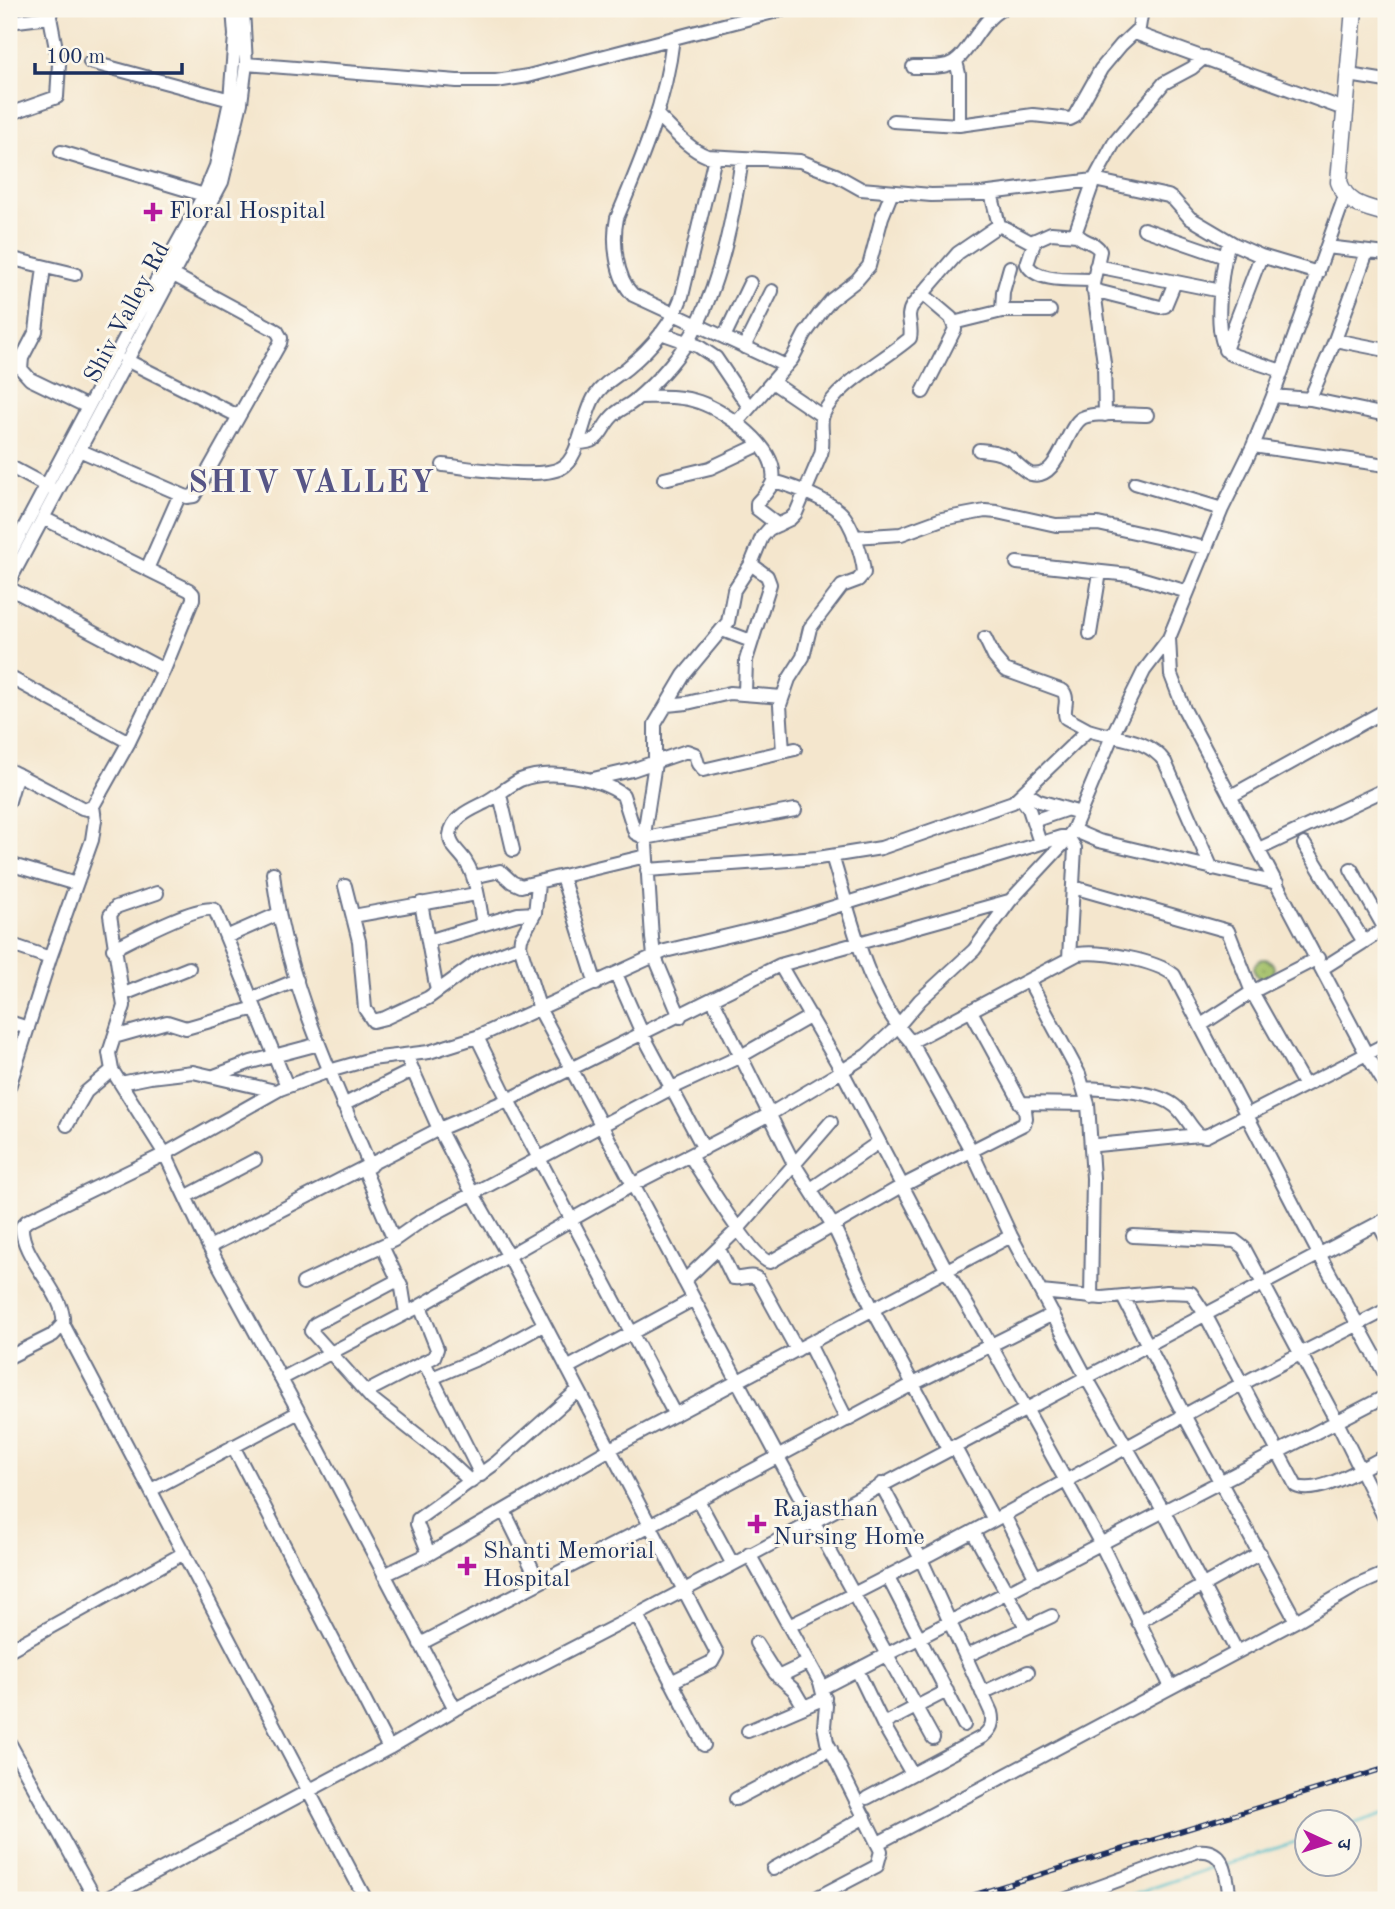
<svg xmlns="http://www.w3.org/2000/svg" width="1395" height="1909" viewBox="0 0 1395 1909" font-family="'Old Standard TT','Noto Serif Devanagari',serif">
<defs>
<pattern id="park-dots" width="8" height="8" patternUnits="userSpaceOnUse" patternTransform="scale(1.75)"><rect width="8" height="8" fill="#a3c067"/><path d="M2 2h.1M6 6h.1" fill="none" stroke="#849c58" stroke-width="1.8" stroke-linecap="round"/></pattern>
</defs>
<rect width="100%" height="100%" fill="#fbf7ec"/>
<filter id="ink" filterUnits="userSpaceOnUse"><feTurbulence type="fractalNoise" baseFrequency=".0143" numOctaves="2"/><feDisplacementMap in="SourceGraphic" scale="14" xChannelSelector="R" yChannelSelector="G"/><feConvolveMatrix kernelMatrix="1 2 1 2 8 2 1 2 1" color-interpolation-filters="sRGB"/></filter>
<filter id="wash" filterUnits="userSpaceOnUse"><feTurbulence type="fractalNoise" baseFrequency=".00686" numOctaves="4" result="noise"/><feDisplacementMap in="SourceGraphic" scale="28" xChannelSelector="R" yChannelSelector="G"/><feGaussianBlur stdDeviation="1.57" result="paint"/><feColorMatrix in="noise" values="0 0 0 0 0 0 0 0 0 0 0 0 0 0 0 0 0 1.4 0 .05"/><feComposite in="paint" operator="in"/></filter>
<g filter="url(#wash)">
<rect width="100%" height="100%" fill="#f4e6cd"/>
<!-- park -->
<path fill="url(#park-dots)" stroke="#5f7862" stroke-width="2" d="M1254 969a10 10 0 1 1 20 0a10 10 0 1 1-20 0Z"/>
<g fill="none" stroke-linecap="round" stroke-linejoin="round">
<!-- stream -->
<path stroke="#50bdc9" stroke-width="2.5" d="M1350,1825L1386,1813
M1226,1864L1308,1838
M1117,1900L1219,1865"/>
</g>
</g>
<g filter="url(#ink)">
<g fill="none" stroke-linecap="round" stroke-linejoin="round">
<!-- minor casing -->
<g stroke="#676f85" stroke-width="16">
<path id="minor" d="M9,22L50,17
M1135,33L1344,109
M673,38C666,102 642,159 617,218C612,241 616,278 633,295L786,366
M956,61L959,74V125
M90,62L238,102
M246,64L457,81H496L528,76L785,9
M913,67C924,67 937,68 947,65C968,60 977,22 1002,9
M1349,75L1386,81
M9,114L57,97L59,64L50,17L51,9
M658,116C672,129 688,149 707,156L800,161L836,175L861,189L931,195L981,194L1094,180L1168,196L1174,200L1190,218L1234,244L1261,256L1318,273
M893,121L959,125L1033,115L1070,119L1074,117L1101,69L1121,45L1139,28L1142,9
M61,152L204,195
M991,193L999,225L1031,242L1051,233L1077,235
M1144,229L1225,257
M1035,240L1027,264C1036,283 1074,279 1093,280
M1229,241C1223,264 1210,338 1230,354L1282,371
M1327,247L1386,254
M9,258L75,274
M1096,266L1221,291
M44,267L36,331L22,358L21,369L30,379L88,407
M1093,290L1160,307L1165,306L1175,282
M1002,311L1003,292L1010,267
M953,323L1002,311H1050
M661,333L698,346L716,358L749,407
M724,337L750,283
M1335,340L1386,350
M744,347L772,291
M1225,350L1261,256
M126,360L238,416
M772,382L822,416
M923,392L955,329L951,318L924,295
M1273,396L1310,399L1386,415
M639,397C658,397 680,395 699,402C725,411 779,447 773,481C771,489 763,496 757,503V509L778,525
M1310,399L1335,340L1367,252
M1105,415L1104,363L1093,284L1100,251C1095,240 1079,243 1076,231L1094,180L1114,143L1164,83L1192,68L1205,57
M737,422L792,359L805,334L821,312L831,300L857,280L869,266L882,217L892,192
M577,443C605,443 599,426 616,413C622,408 628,406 634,401C658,381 685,351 698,323C722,275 734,212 742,159
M1253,446L1386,465
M79,450L187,497L194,496L280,343L281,338L277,331L166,271
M979,450C990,451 1000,452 1010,458C1016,462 1024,472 1031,474C1059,481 1065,428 1082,418C1095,411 1131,415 1147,415
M443,465C470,468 538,480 561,468C580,459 583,414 595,396C603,383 616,377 627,368C650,349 672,324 682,296L715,157
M9,466L52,489
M664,479L710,468L759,445
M773,481C793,486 823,498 839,511C852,521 863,558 864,573L858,580L842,586L810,628L803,657L789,679L780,705L783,752
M1135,483L1222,509
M854,537L901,534L942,519L985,511L997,512L1056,525L1098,524L1206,548
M9,556L128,332L204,195L216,166L230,101L235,35L233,9
M1017,563L1130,575L1188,592
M147,569L180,494
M9,582L222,182L241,103L246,64L243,9
M9,588L164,670
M722,630L751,641
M1090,634L1100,572
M985,638L994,657L1005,670L1063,691C1070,700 1062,709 1066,718L1088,730
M1169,638L1171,675L1184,709L1367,1055L1386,1086
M9,677L129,742
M745,693L746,660L770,584L767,576L751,564
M667,705L687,703L730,693L782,697
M9,770L82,808L87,809L93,806L129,742L164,670L193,599V594L189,590L43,518
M593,779L632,770L687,751L695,754L698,764L703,770L795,749
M1025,792L1039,801L1080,813
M500,795L513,850
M1231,796L1386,710
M1020,797L1029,809L1040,843
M9,801L17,774
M1033,821L1065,810
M1073,830L1099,841L1277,883
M1304,844L1364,942
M1259,849L1386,789
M832,856C852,919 865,991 911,1042L1078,954C1102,951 1155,960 1174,975L1319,1254L1386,1376
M9,864L76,884
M1351,869L1385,929
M647,870L818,858L881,848L1013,802L1088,730C1115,739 1147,737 1165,762L1212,869
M273,873C284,975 330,1072 370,1166
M473,877L500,871L512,882L521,886L646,856
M562,877L596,984
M538,884L535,913L521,938L520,946L540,1010L778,1457L933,1738
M345,886L359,941L365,1009L373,1021L385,1018L428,998L476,963L520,946
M1073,887L1228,931L1252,992L1304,1084
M157,893L116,907L110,915L124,1006L109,1053L112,1070L165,1154L209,1247L299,1412L455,1709
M421,903L437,991
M353,916L476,894
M483,924C479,904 477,879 466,862C461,853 449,846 450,835C452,817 470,810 484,803C496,797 508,786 520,780C549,768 599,777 623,795L635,833L645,838L795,810
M226,937L278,914
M428,941L518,914L535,913
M9,944L50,958
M113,949C131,940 200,903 215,910L287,1086
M780,965L842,1071L947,1271L990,1344L1101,1544L1171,1687
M1323,968L1386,928
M616,974L642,1033L704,1149
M1029,981L1079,1074L1088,1104L1093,1178L1091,1298
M124,994L189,968
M251,999L297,980
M713,1000L794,1164L834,1227L873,1310L948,1449
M680,1017L654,955L652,938L645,828L655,763V724L684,675L728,622L734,590L751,564L762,537L769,529L790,519L796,513L821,454C825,440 819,424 823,415C834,386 886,359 910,338C913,325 905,317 912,306L958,253L999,225
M9,1022L28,1028
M1201,1025L1252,992L1318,958
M114,1037L167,1022L186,1028L255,1008
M477,1037L508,1100L675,1415
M911,1042L972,1152L1011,1236L1086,1377L1164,1512L1237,1652
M406,1055L439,1129L468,1185L508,1255L717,1653L712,1662L671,1682
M214,1076L251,1062L319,1044
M121,1083L150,1077L193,1072L275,1091
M9,1087L50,958L92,840L95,820L93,806
M1085,1088C1110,1090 1155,1090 1175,1106C1185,1114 1189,1126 1199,1135L1206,1136L1386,1044
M1020,1103L1088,1104
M343,1105L413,1070
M67,1125L86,1092L112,1070
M1097,1145L1199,1135
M690,1156C702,1174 753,1260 770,1262L902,1186L1024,1124L1026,1118L1025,1110L971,1011
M364,1169L394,1240
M811,1189L879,1142
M187,1196L255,1160
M1378,1223L1386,1238
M1133,1236L1235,1241L1244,1248L1337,1422L1386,1521
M382,1246L402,1288L406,1313
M209,1247L439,1129L508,1100L780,965L1009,901
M719,1249L733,1278C742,1280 750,1273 758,1279L797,1350
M398,1280L315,1324L311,1331L372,1399L438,1451L471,1482
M684,1281L738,1229L831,1122
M303,1283L394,1240L421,1221L672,1088L741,1056L811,1016
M1041,1292L1102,1298L1167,1292L1191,1293L1205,1314L1296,1486C1318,1497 1365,1466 1386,1456
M1123,1297L1184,1415L1296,1621
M63,1324L366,1900
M809,1344L847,1420
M9,1357L53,1335L63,1324C67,1295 20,1257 22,1226L27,1221L165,1154L280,1089L329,1071L371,1059L429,1052L477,1037L665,951L782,923L1061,837H1068L1075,848L1069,958
M424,1362L481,1475
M567,1368L694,1299
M432,1378L498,1350L543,1325
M281,1379L420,1306L634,1184L770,1114L842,1071L867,1055L897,1027L920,1000L974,950L1010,901L1062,845L1073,830L1112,736L1144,671L1169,638L1222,509L1253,446L1273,396L1345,196
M366,1392L434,1357L437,1349L420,1306
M233,1446L389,1748
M954,1446L994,1520
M151,1490L299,1412
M698,1500L732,1563
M504,1511L539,1582
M1004,1515L1036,1578
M973,1532L1026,1627
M429,1554L417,1524L418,1519L497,1462L578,1390
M749,1554L820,1682L826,1706L824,1726L827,1742L881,1851L877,1866L812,1900
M384,1575L429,1554L610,1449L1011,1236
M888,1577L964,1725
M637,1615L704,1745
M1138,1622L1260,1553
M789,1626C923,1561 1053,1488 1183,1416C1250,1378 1319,1345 1386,1310
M756,1643L775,1673L794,1690L804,1707
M420,1644L649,1526L913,1384L1053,1314
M9,1650L184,1553
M966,1656L1052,1616
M857,1670L883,1724L912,1774
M778,1677L809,1662
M822,1688L1386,1396
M982,1693L1028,1672
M883,1724L947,1691
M748,1731L825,1698
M9,1742L96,1900
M867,1798L982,1737C991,1729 994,1724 991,1712L921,1559L881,1484
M736,1799L831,1749
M878,1843L1296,1621L1356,1586L1386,1573
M773,1869L865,1817
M104,1900L389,1748L455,1709L637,1615L1386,1219
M1064,1900L1198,1851C1227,1848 1227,1879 1230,1900"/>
</g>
<!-- major casing -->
<g stroke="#676f85" stroke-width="19">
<path id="major" d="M1354,9L1339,182C1347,205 1365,207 1386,213"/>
</g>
<!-- minor -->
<use href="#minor" stroke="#fff" stroke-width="12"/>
<!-- major -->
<use href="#major" stroke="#fff" stroke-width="16"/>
<!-- rail casing -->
<g stroke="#1b2f5e" stroke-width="5">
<path id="rail" d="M957,1900L1386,1768"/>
</g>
<!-- rail -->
<use href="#rail" stroke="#fbf7ec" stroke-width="2.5" stroke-dasharray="8" stroke-linecap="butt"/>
</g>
</g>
<!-- markers -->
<g fill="#b5179e" stroke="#fbf7ec" stroke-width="2.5">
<path d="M149.5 201.5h7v7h7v7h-7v7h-7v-7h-7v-7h7z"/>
<path d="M753.5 1513.5h7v7h7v7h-7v7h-7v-7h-7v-7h7z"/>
<path d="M463.5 1555.5h7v7h7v7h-7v7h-7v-7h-7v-7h7z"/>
</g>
<g text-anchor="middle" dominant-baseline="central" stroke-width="6" stroke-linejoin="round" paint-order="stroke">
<!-- poi labels -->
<g font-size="24" fill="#1b2f5e" stroke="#fbf7ec" text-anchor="start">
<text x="169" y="212">Floral Hospital</text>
<text x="773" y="1510">Rajasthan<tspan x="773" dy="28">Nursing Home</tspan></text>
<text x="483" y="1552">Shanti Memorial<tspan x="483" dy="28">Hospital</tspan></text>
</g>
<!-- street labels -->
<g font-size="24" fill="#1b2f5e" stroke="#fbf7ec">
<text transform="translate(128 313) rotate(-62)">Shiv Valley Rd</text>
</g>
<!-- district labels -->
<g font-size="32" font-weight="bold" letter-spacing="2" fill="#565586" stroke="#fbf7ec">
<text x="312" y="484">SHIV VALLEY</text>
</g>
</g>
<!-- margin -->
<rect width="1395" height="1909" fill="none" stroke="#fbf7ec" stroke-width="35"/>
<!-- north arrow -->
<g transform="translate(1328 1843) rotate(94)"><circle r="33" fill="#fbf7ec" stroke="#a1a7b3" stroke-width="2"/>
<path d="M0-5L12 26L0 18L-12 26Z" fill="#b5179e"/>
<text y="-10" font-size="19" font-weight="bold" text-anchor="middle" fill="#1b2f5e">उ</text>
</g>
<!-- scale -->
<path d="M35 63v10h147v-10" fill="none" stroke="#1b2f5e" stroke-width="3.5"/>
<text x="46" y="63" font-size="21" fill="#1b2f5e" stroke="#fbf7ec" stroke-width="5" paint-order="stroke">100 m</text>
</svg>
